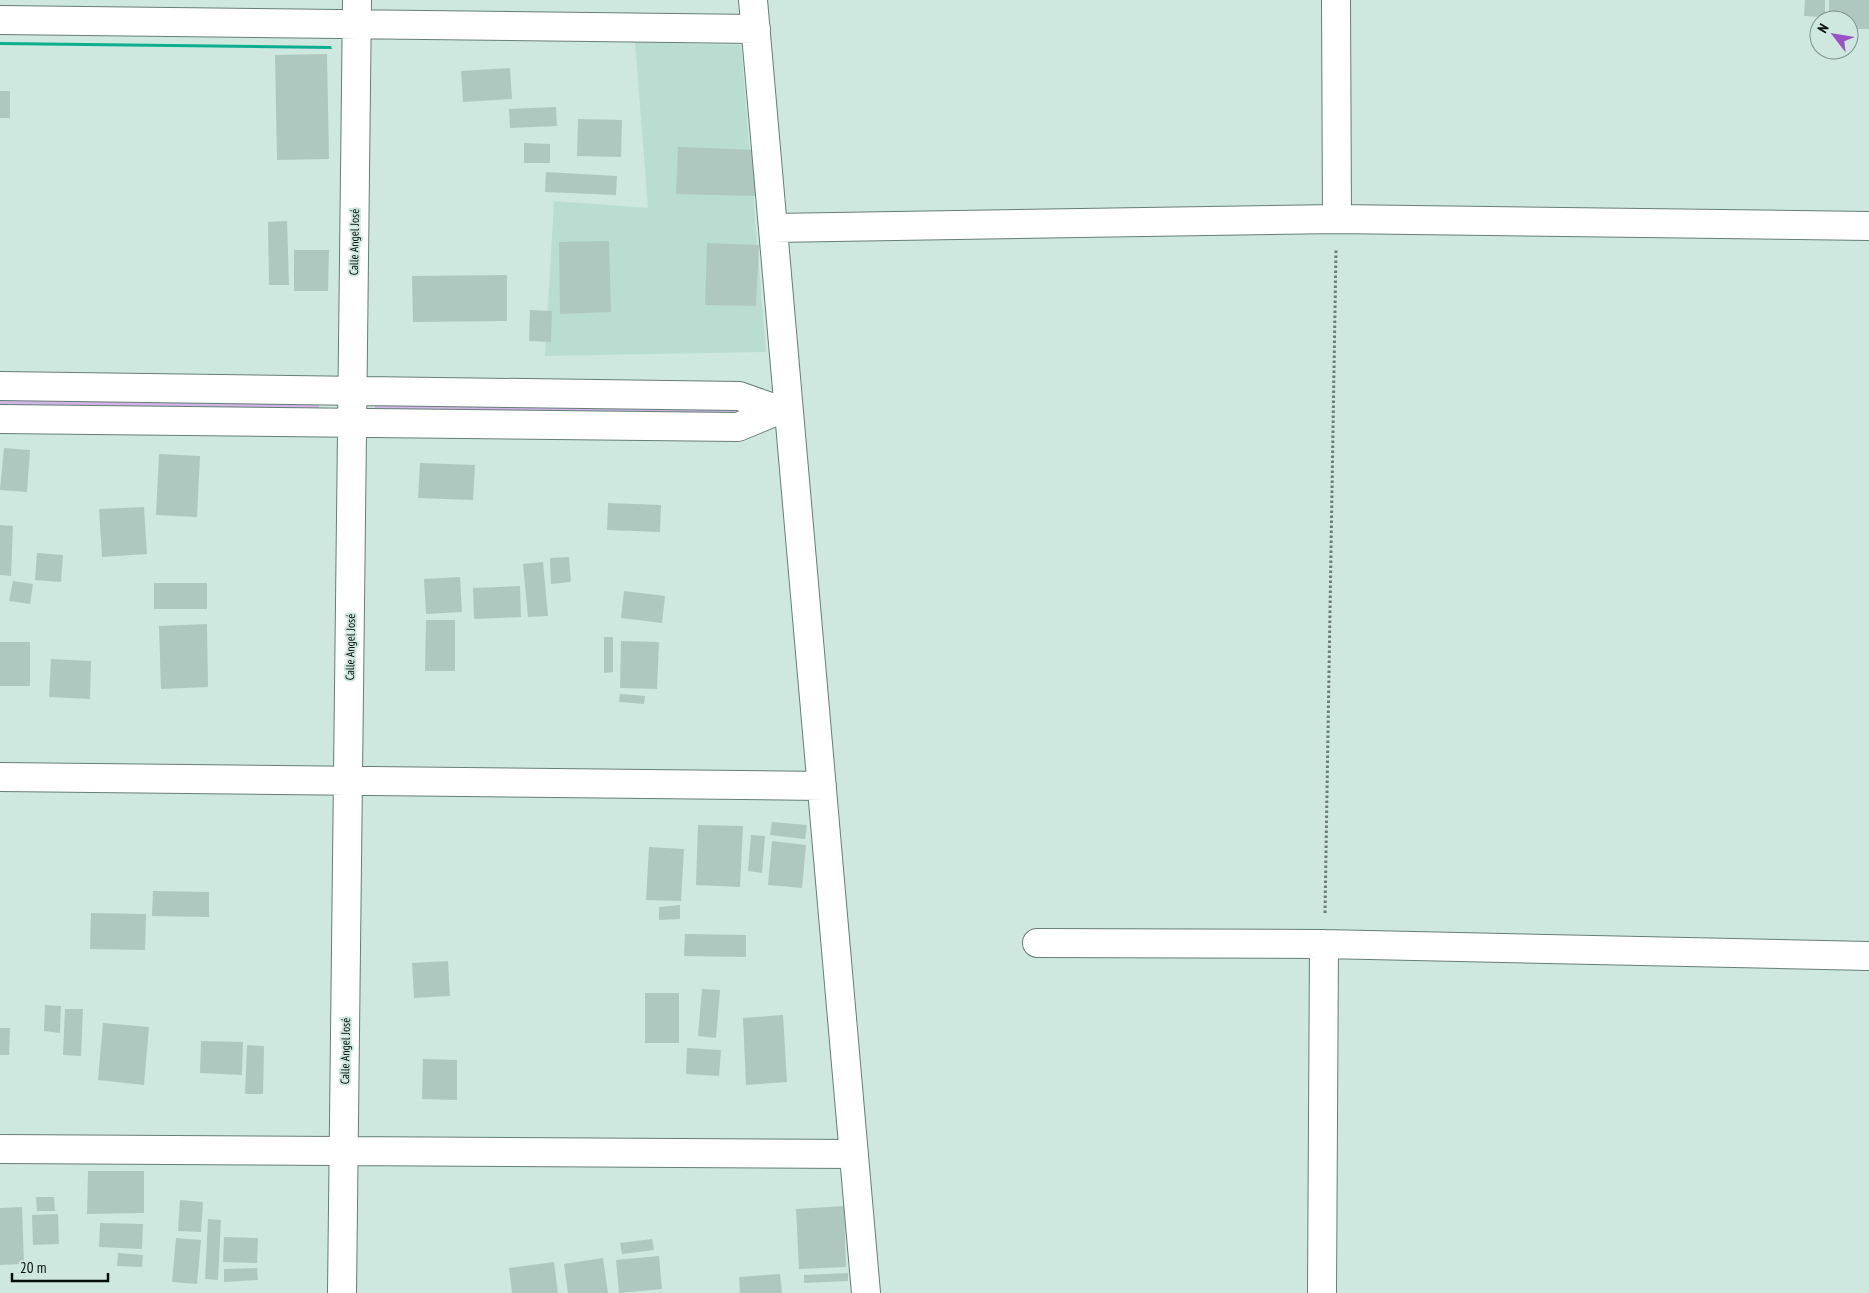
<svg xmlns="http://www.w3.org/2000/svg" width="1869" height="1293" viewBox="0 0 1869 1293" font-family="'PT Sans Narrow',sans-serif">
<rect width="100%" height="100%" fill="#cee8df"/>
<!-- built -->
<path fill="#baddd2" d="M635,42L741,45L766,352L545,356L554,201L648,208Z"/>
<!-- green -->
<path fill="#d0b3e6" d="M0,399L318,403L319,408L318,409L0,406Z
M375,404L741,407L742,414L375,410Z"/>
<!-- water -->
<path fill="#0dad8f" d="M0,42L331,46L332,49L0,45Z"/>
<!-- building -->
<path fill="#aec8bf" d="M1805,0H1825V17L1804,16Z
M1829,0H1869V29H1849V20H1829Z
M327,54L329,159L277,160L275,55Z
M510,68L512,99L463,102L461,71Z
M0,91H10V118H0Z
M556,107L557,126L510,128L509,109Z
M578,119L622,120L621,157L577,156Z
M524,143L550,144V163H524Z
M678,147L760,150L758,196L676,194Z
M546,172L617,176L616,195L545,192Z
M287,221L289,285H269L268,222Z
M609,241L611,312L560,314L559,242Z
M707,243L759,245L756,306L705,305Z
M294,250H329L328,291H294Z
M507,275V321L413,322L412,276Z
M530,310L552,311L551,342L529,341Z
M4,448L30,450L27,492L0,490Z
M159,454L200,456L197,517L156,515Z
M420,463L475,465L473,500L418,498Z
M608,503L661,505L660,532L607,530Z
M144,507L147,554L102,557L99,509Z
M0,525L13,526L11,576L0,575Z
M37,553L63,555L61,582L35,580Z
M569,557L571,582L551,584L550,558Z
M543,562L548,616L528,617L523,564Z
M460,577L462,612L426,614L424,579Z
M13,581L33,584L30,604L9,601Z
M154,583H207V609H154Z
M520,586L521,617L474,619L473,588Z
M624,591L665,596L662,623L621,618Z
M426,620H455V671H425Z
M207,624L208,687L161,689L159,626Z
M604,637H613V672L604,673Z
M621,641L659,642L657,689L620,688Z
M0,642H30V686H0Z
M51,659L91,661L90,699L49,697Z
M620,694L645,696L644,704L619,702Z
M772,822L807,825L805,839L770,835Z
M698,825L743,826L740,887L696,885Z
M751,835L765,836L762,873L748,871Z
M772,841L806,845L802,888L768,885Z
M649,847L684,849L681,901L646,900Z
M153,891L209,892V917L152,916Z
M680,905V919L659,920V907Z
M91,913L146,914L145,950L90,949Z
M685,934L746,935V957L684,956Z
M448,961L450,996L414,998L412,963Z
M702,989L720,990L716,1038L698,1036Z
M645,993H679V1043H645Z
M45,1005L61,1006L60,1033L44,1031Z
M65,1009H83L81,1056L63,1055Z
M783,1015L787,1082L746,1085L743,1018Z
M103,1023L149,1027L144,1085L98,1080Z
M0,1028H10L9,1055H0Z
M201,1041L243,1042L242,1075L200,1073Z
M247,1045L264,1046L263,1094H245Z
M687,1048L721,1050L719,1076L686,1074Z
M423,1059L457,1060V1100L422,1099Z
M88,1171H144V1213L87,1214Z
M36,1197H54L55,1211H37Z
M180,1200L203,1202L201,1232L178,1231Z
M844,1206L846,1267L799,1269L796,1209Z
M22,1207L24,1264L0,1265V1208Z
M58,1214L59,1244L33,1245L32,1215Z
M208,1219L221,1220L218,1280L205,1279Z
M100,1223L143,1224L142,1249L99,1247Z
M224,1237L258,1238L257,1263L223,1262Z
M176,1238L201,1240L197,1284L172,1282Z
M652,1239L654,1250L622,1254L620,1243Z
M118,1253L143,1255L142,1267L117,1266Z
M659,1256L662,1289L619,1293L616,1260Z
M603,1258L608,1293H568L564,1264Z
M554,1262L558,1293H512L509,1268Z
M257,1268L258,1280L224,1282V1269Z
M848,1273V1281L804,1283V1275Z
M780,1274L782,1293H740L739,1277Z"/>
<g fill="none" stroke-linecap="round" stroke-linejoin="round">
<!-- street casing -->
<g stroke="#667e76" stroke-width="30">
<path id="street" d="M753,0L866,1293
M1336,0L1337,219
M0,20L756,29
M773,228L1337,219L1869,226
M0,386L739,396L779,410L789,411
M0,419L738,427L779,410
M0,777L822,786
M1037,943L1324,944L1869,956
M0,1149L854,1154
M342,1293L357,0
M1322,1293L1324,944"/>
</g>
<!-- path -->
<path stroke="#6b7c76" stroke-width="3" stroke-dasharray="2.5 2.5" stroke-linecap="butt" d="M1325,913L1336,249"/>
<!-- street -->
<use href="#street" stroke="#fff" stroke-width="28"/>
</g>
<g text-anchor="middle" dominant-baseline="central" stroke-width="4" stroke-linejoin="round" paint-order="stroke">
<!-- street labels -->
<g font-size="12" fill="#050e0b" stroke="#cee8df">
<text transform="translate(354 242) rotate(-89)">Calle Angel José</text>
<text transform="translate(350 647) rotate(-89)">Calle Angel José</text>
<text transform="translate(345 1051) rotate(-89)">Calle Angel José</text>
</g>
</g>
<!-- north arrow -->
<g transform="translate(1834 35) rotate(301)"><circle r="24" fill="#cee8df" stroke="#7e918a"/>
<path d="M0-4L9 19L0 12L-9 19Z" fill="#9a52c5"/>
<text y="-8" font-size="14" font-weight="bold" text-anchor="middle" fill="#050e0b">N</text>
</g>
<!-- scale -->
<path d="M12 1273v8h96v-8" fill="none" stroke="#050e0b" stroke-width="2.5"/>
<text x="20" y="1273" font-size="15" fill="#050e0b" stroke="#cee8df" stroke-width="4" paint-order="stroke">20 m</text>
</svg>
